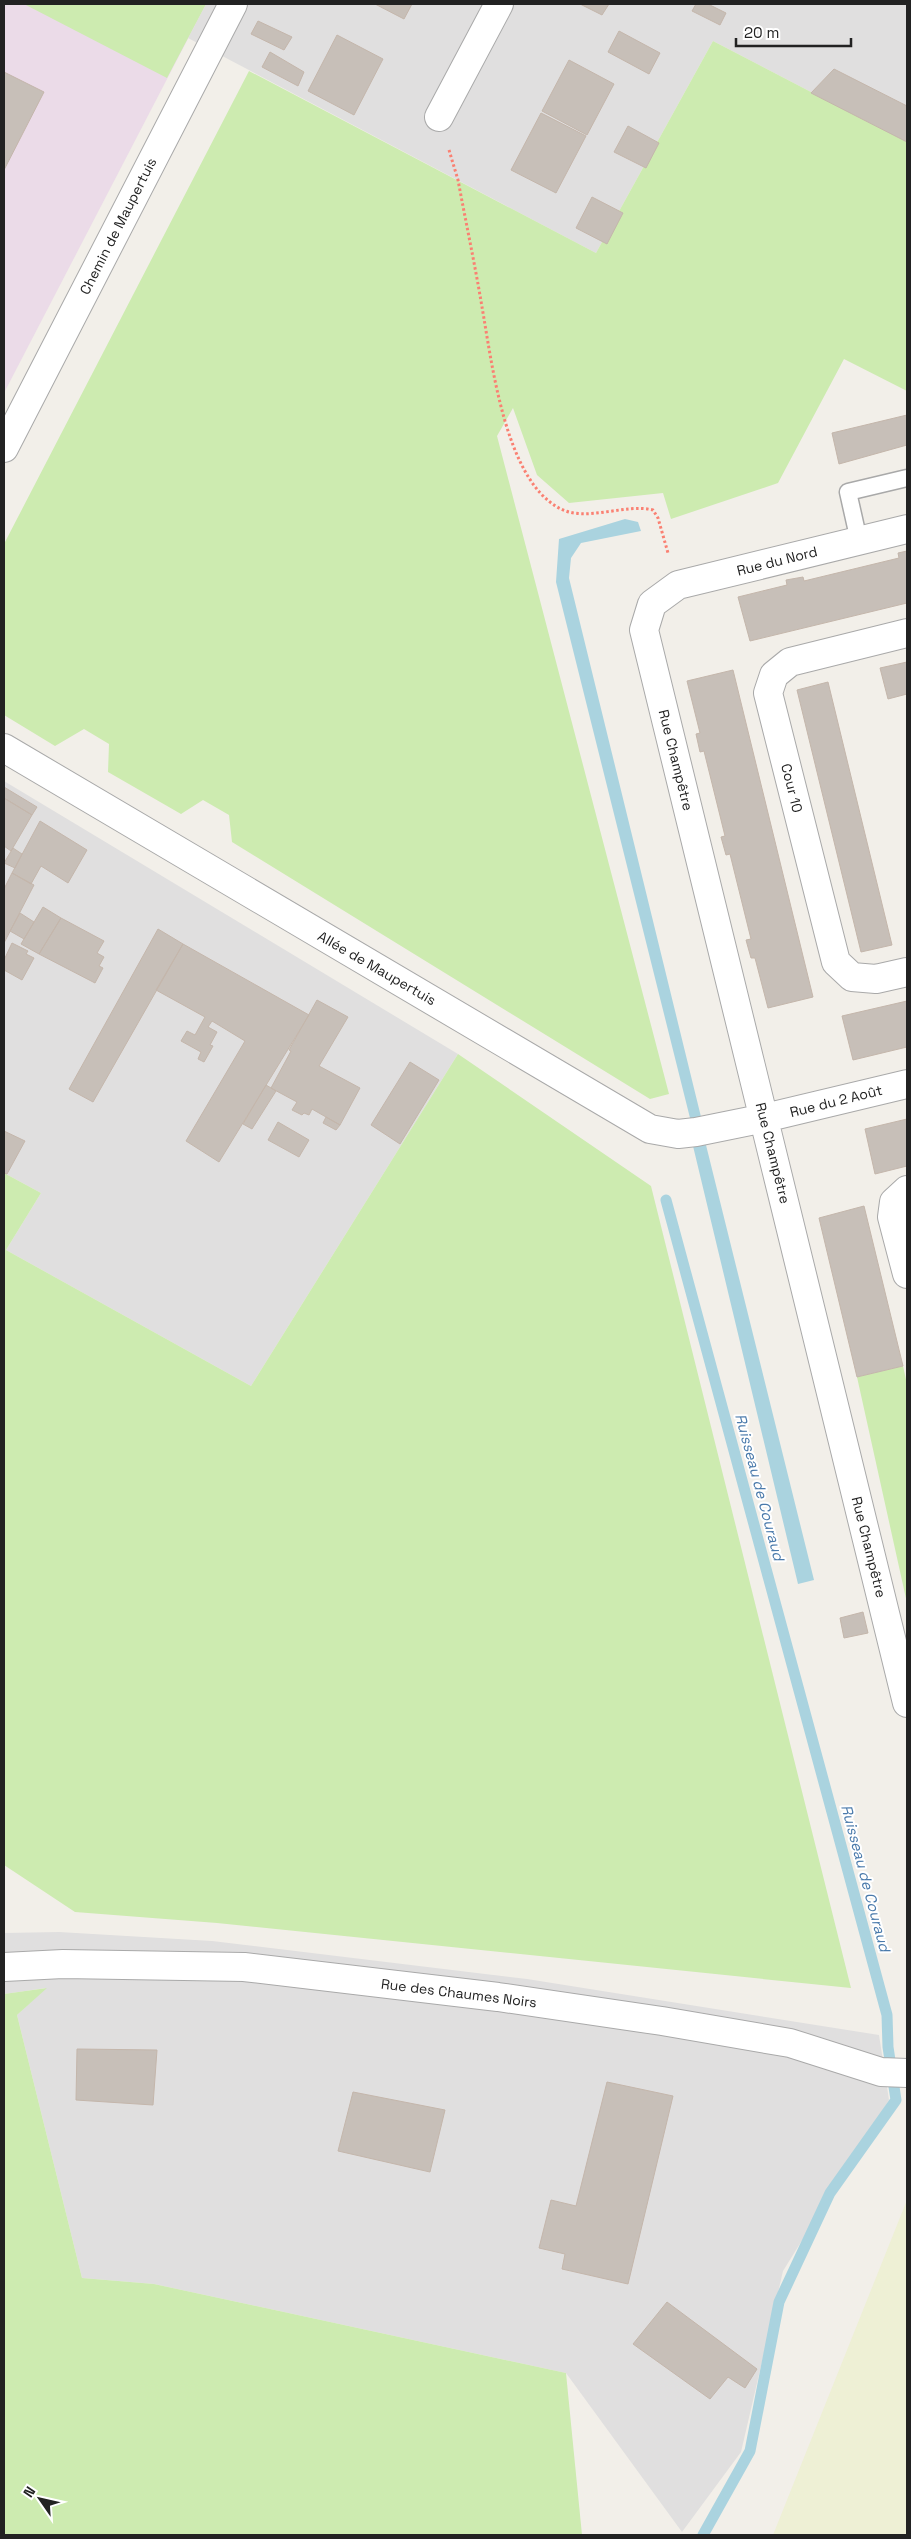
<svg xmlns="http://www.w3.org/2000/svg" width="911" height="2539" viewBox="0 0 911 2539" font-family="'Space Grotesk',sans-serif">
<rect width="100%" height="100%" fill="#f2efe9"/>
<!-- residential -->
<path fill="#e0dfdf" d="M206,4H907V142L713,41L596,253L188,38Z
M4,781L458,1054L251,1386L6,1250L41,1193L4,1173Z
M59,1932L212,1941L527,1979L879,2035L889,2100L783,2271L741,2452L682,2532L566,2373L154,2284L82,2278L17,2015L46,1988L4,1994V1933Z"/>
<!-- industrial -->
<path fill="#ebdbe8" d="M4,4H206L4,393Z"/>
<!-- farmland -->
<path fill="#eef0d5" d="M907,2200V2535H773Z"/>
<!-- grass -->
<path fill="#cdebb0" d="M24,4H206L167,78Z
M713,41L907,142V391L844,359L778,483L671,519L663,493L569,503L537,475L513,408L497,436L669,1094L650,1099L232,842L229,815L203,800L181,814L108,772L109,744L84,729L55,746L4,715V544L249,71L596,253Z
M458,1054L651,1186L851,1988L217,1923L75,1912L4,1865V1173L41,1193L6,1250L251,1386Z
M903,1366L907,1384V1603L857,1377Z
M47,1988L17,2015L82,2278L154,2284L566,2373L582,2535H4V1994Z"/>
<!-- water -->
<path fill="#aad3df" d="M625,519L638,522L641,531L581,543L571,558L569,578L702,1121L691,1122L556,582L559,539Z
M706,1145L814,1580L798,1584L693,1146Z"/>
<g fill="none" stroke-linecap="round" stroke-linejoin="round">
<!-- stream -->
<path stroke="#aad3df" stroke-width="11" d="M666,1200L887,2015L888,2047L896,2100L830,2193L779,2302L750,2451L703,2535"/>
</g>
<!-- building -->
<path fill="#c7bfb8" stroke="#c4b6ab" d="M375,4H412L404,19Z
M580,4H609L602,15Z
M696,4H708L726,13L720,25L692,11Z
M258,21L292,37L284,50L251,34Z
M619,31L660,53L649,74L608,52Z
M337,35L383,59L354,115L308,91Z
M270,52L304,72L298,86L262,67Z
M569,60L614,84L587,135L542,111Z
M834,69L907,106V142L811,93Z
M4,72L44,92L4,170Z
M541,113L586,136L556,193L511,170Z
M628,126L659,143L646,168L614,152Z
M592,197L623,213L607,244L576,228Z
M907,415V445L839,464L832,433Z
M907,551V603L750,641L738,597L787,585L786,580L803,577L804,581L899,558L898,553Z
M907,662V694L888,699L880,668Z
M733,670L813,997L768,1008L755,958H751L746,940L751,939L730,854L726,855L721,837L725,836L704,751L700,752L696,734L700,733L687,681Z
M828,682L892,945L861,952L797,690Z
M4,787L37,807L32,815L4,798Z
M4,798L32,815L11,851L4,846Z
M40,821L87,850L68,883L41,866L31,884L12,873Z
M13,848L22,854L15,868L4,863Z
M12,873L34,885L4,943V889Z
M43,907L61,918L39,954L21,944Z
M20,913L34,922L24,939L10,931Z
M61,918L104,941L97,953L104,957L99,966L103,968L95,983L39,954Z
M158,929L183,944L93,1102L69,1089Z
M12,943L28,951L26,954L34,958L22,980L4,970V960Z
M183,944L309,1015L219,1162L186,1141L245,1041L212,1021L208,1027L217,1032L210,1045L213,1046L204,1062L198,1059L201,1052L181,1041L187,1031L195,1035L205,1017L156,990Z
M317,1000L348,1017L319,1066L360,1088L340,1125L312,1109L309,1115L304,1113L302,1115L292,1110L297,1102L271,1088L291,1051L289,1050Z
M907,1001V1047L853,1060L842,1016Z
M410,1062L439,1080L400,1144L371,1125Z
M266,1085L276,1091L252,1129L243,1124Z
M326,1117L340,1125L336,1130L323,1123Z
M907,1119V1166L875,1174L865,1129Z
M278,1122L309,1140L299,1157L268,1140Z
M4,1131L25,1141L7,1174L4,1173Z
M864,1206L903,1366L857,1377L819,1218Z
M863,1612L868,1633L844,1638L840,1618Z
M77,2049L157,2050L153,2105L76,2100Z
M607,2082L673,2096L628,2284L562,2269L565,2254L539,2248L551,2200L576,2206Z
M353,2092L445,2110L430,2172L338,2151Z
M667,2302L757,2369L745,2388L728,2377L710,2399L633,2344Z"/>
<g fill="none" stroke-linecap="round" stroke-linejoin="round">
<!-- service casing -->
<g stroke="#a9a9a9" stroke-width="19">
<path id="service" d="M859,541L848,492L907,478"/>
</g>
<!-- minor casing -->
<g stroke="#a9a9a9" stroke-width="30">
<path id="minor" d="M439,117L499,4
M4,448L233,4
M907,529L678,585L652,604L644,630L907,1703
M907,633L790,662L774,675L768,693L836,962L852,977L876,979L907,972
M4,748L650,1129L678,1134L696,1132L765,1118L907,1084
M907,1190L894,1202L892,1217L907,1274
M4,1967L63,1964L244,1967L498,1997L662,2021L790,2043L881,2072L907,2073"/>
</g>
<!-- path -->
<path stroke="#fa8072" stroke-width="3" stroke-dasharray="2.5 2.5" stroke-linecap="butt" d="M449,150L458,180C466,223 475,265 482,307C492,363 505,479 559,508C585,523 625,503 653,510L658,518L668,553"/>
<!-- service -->
<use href="#service" stroke="#fff" stroke-width="16"/>
<!-- minor -->
<use href="#minor" stroke="#fff" stroke-width="28"/>
</g>
<g text-anchor="middle" dominant-baseline="central" stroke-width="4" stroke-linejoin="round" paint-order="stroke">
<!-- street labels -->
<g font-size="14" fill="#222" stroke="#fff">
<text transform="translate(118 226) rotate(-63)">Chemin de Maupertuis</text>
<text transform="translate(777 561) rotate(-14)">Rue du Nord</text>
<text transform="translate(676 760) rotate(76)">Rue Champêtre</text>
<text transform="translate(792 788) rotate(76)">Cour 10</text>
<text transform="translate(377 968) rotate(30)">Allée de Maupertuis</text>
<text transform="translate(836 1101) rotate(-14)">Rue du 2 Août</text>
<text transform="translate(773 1153) rotate(76)">Rue Champêtre</text>
<text transform="translate(869 1547) rotate(76)">Rue Champêtre</text>
<text transform="translate(459 1993) rotate(7)">Rue des Chaumes Noirs</text>
</g>
<!-- water labels -->
<g font-size="15" font-style="italic" fill="#4a7aab" stroke="#fff">
<text transform="translate(760 1487) rotate(75)">Ruisseau de Couraud</text>
<text transform="translate(866 1878) rotate(75)">Ruisseau de Couraud</text>
</g>
</g>
<!-- border -->
<rect width="911" height="2539" fill="none" stroke="#222222" stroke-width="10"/>
<!-- north arrow -->
<g transform="translate(40 2499) rotate(304)" stroke="#ffffff" stroke-width="4" paint-order="stroke">
<path d="M0-4L9 19L0 12L-9 19Z" fill="#222222"/>
<text y="-8" font-size="14" font-weight="bold" text-anchor="middle" fill="#222222">N</text>
</g>
<!-- scale -->
<path d="M736 38v8h115v-8" fill="none" stroke="#222222" stroke-width="2.5"/>
<text x="744" y="38" font-size="15" fill="#222222" stroke="#ffffff" stroke-width="4" paint-order="stroke">20 m</text>
</svg>
